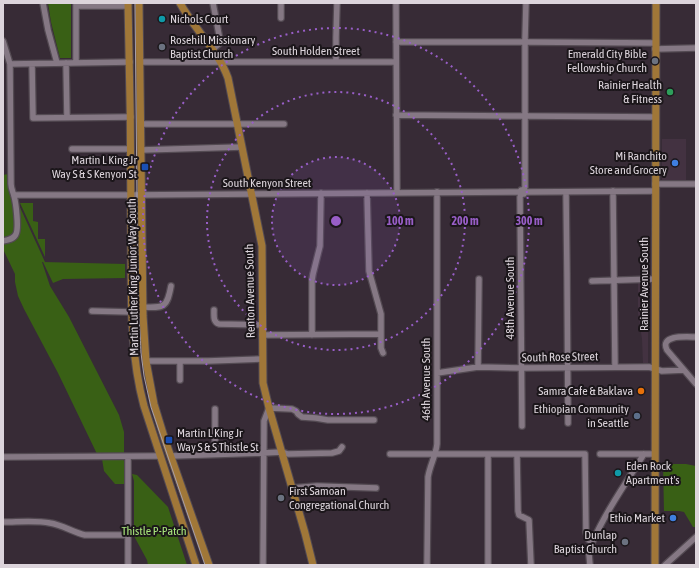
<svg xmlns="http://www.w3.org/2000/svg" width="699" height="568" viewBox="0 0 699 568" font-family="'Asap Condensed',sans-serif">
<rect width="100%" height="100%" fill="#372b36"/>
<!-- built -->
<path fill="#433241" d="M662,139H686V180H662Z
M648,281V364H643L642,339L638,313V282Z"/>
<!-- green -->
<path fill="#396015" d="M48,3H71V58H60L51,22Z
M8,174C8,180 8,185 9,190C12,206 17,218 13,235L3,237V175Z
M18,203L45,262H42L50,286L69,317L119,415L124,432V454H97L58,373L24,309L18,296L15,282V274L3,249V243H9L16,239L20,230Z
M20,203H33V221L38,222V239H45V257Z
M43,262L125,264V278L63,279L53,283Z
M102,459H123L126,465V484H115L104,471Z
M663,464H686L696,466V527H693L684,512L679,511H664Z
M132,474L137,475L168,507L187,565H148L147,560L134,536V481Z"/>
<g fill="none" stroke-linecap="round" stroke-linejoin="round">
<!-- minor casing -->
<g stroke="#534a52" stroke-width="8">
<path id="minor" d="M43,3L48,30L57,63
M76,3V63
M396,3L397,193
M76,6H128
M281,18V3
M525,39L526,3
M3,41L10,64L11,184C11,188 13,192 14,196C16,203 19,228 16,234C14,239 8,240 3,241
M396,42H523
M528,42L655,43
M213,49L219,44L220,40L213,3
M655,49L696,48
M140,62H396
M336,62V37L337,3
M66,63L67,117
M10,64L130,62
M32,64L33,118L131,117
M525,114V45
M396,115L523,116
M528,116L655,117
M141,124H284
M72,149H131
M141,150L242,147
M655,184H696
M524,190L525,187V119
M613,191L615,367
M525,192L524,194H522L520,192L521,190H524L525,192L655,191
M566,192L567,273L568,423
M367,193L369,271L381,314V348L383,353
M521,194L520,197L522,426
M14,195H131L520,192
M592,281L655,279
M143,307C164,308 167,308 171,286
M214,310C214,316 213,322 219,324L262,325
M92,311L132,312
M262,335L381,334
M312,335V280L313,274L320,246L321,193
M696,337C688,337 659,334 667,350L696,384
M146,361H208L262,359
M180,361V380
M478,367L479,279
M437,373L478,367L521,368L649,367L662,371L684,370
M215,409V454
M390,454H585L586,532L588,539L592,543L589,554L590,565
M488,454V565
M517,454L518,511L519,515L529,520L531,565
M600,454H655
M171,456L263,453L282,452L288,454L332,453L339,451L342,447
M3,457L160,456
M128,457V565
M292,488L317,486L376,488
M3,522C18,522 36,520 50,523C62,525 73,532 85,535H128
M592,543C606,511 626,483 644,454
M263,565L264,421L269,408L292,409L296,411L298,414L302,417L316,418L328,420H374
M427,565L428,477C430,465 436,455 437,444V192
M665,565L696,537"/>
</g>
<!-- major casing -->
<g stroke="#534a52" stroke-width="9">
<path id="major" d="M128,3C130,77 131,151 131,225C132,285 128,347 144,406L196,565
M139,3L143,316L146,361L154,404L165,440L209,565
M180,3C194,29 218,50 228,78L262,246L263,383L269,408L305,533L313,565
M655,565L656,3"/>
</g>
<!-- minor -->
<use href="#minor" stroke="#857884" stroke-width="5.5"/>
<!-- major -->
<use href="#major" stroke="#a07738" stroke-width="7"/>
<!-- tram -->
<path stroke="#a89fa7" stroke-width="1" d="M135,3L138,297L141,353L144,376L151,407L205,565"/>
</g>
<!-- distance rings -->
<circle cx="336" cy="221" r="64" fill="#985ec7" fill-opacity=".12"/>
<g fill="none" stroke="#985ec7" stroke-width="2" stroke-dasharray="2 4">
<circle cx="336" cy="221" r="64"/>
<circle cx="336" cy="221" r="129"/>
<circle cx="336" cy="221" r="193"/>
</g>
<!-- markers -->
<g fill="#0f9aa8" stroke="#1b161a" stroke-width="1.5">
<circle cx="162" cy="19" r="4"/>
<circle cx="618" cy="473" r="4"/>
</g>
<g fill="#6b7280" stroke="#1b161a" stroke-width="1.5">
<circle cx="162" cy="47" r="4"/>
<circle cx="655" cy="61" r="4"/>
<circle cx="281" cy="498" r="4"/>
<circle cx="625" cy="542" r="4"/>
</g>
<circle fill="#2e9e5b" stroke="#1b161a" stroke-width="1.5" cx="670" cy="92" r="4"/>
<g fill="#3f7fe0" stroke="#1b161a" stroke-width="1.5">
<circle cx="675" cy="163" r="4"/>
<circle cx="673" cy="518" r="4"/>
</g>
<g fill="#1a4fb4" stroke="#1b161a" stroke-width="1.5">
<rect x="141" y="163" width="8" height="8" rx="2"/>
<rect x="165" y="436" width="8" height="8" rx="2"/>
</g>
<circle fill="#e8710a" stroke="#1b161a" stroke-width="1.5" cx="641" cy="391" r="4"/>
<circle fill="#5c6f8a" stroke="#1b161a" stroke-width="1.5" cx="637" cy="416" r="4"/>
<g text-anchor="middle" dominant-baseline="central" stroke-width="4" stroke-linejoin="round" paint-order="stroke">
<!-- poi labels -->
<g font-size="12" fill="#dcd4db" stroke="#1b161a" text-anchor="end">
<text x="170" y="19" text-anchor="start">Nichols Court</text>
<text x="170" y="40" text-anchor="start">Rosehill Missionary<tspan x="170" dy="14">Baptist Church</tspan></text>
<text x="647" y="54">Emerald City Bible<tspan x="647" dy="14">Fellowship Church</tspan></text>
<text x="662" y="85">Rainier Health<tspan x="662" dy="14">&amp; Fitness</tspan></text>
<text x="667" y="156">Mi Ranchito<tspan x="667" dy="14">Store and Grocery</tspan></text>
<text x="137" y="160">Martin L King Jr<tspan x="137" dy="14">Way S &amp; S Kenyon St</tspan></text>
<text x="633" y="391">Samra Cafe &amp; Baklava</text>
<text x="629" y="409">Ethiopian Community<tspan x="629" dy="14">in Seattle</tspan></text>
<text x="177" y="433" text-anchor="start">Martin L King Jr<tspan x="177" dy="14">Way S &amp; S Thistle St</tspan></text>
<text x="626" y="466" text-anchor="start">Eden Rock<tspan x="626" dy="14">Apartment's</tspan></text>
<text x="289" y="491" text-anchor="start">First Samoan<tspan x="289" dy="14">Congregational Church</tspan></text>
<text x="665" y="518">Ethio Market</text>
<text x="617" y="535">Dunlap<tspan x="617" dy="14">Baptist Church</tspan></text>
</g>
<!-- street labels -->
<g font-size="12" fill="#dcd4db" stroke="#1b161a">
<text x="316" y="51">South Holden Street</text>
<text x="267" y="183">South Kenyon Street</text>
<text transform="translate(133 277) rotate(-91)">Martin Luther King Junior Way South</text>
<text transform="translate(644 284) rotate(-90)">Rainier Avenue South</text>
<text transform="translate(250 291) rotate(-91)">Renton Avenue South</text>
<text transform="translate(510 298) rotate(-90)">48th Avenue South</text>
<text transform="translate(560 357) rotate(-1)">South Rose Street</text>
<text transform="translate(426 379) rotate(-90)">46th Avenue South</text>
</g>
<!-- park labels -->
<g font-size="12" fill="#a8e57c" stroke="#1b161a">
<text x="154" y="531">Thistle P-Patch</text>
</g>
</g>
<circle cx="336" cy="221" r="6" fill="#985ec7" stroke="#1b161a" stroke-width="2"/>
<g font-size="12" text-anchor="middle" font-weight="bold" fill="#985ec7" stroke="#1b161a" stroke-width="4" stroke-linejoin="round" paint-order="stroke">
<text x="400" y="225">100 m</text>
<text x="465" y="225">200 m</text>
<text x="529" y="225">300 m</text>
</g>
<!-- border -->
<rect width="699" height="568" fill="none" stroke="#dcd4db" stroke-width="8"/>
</svg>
